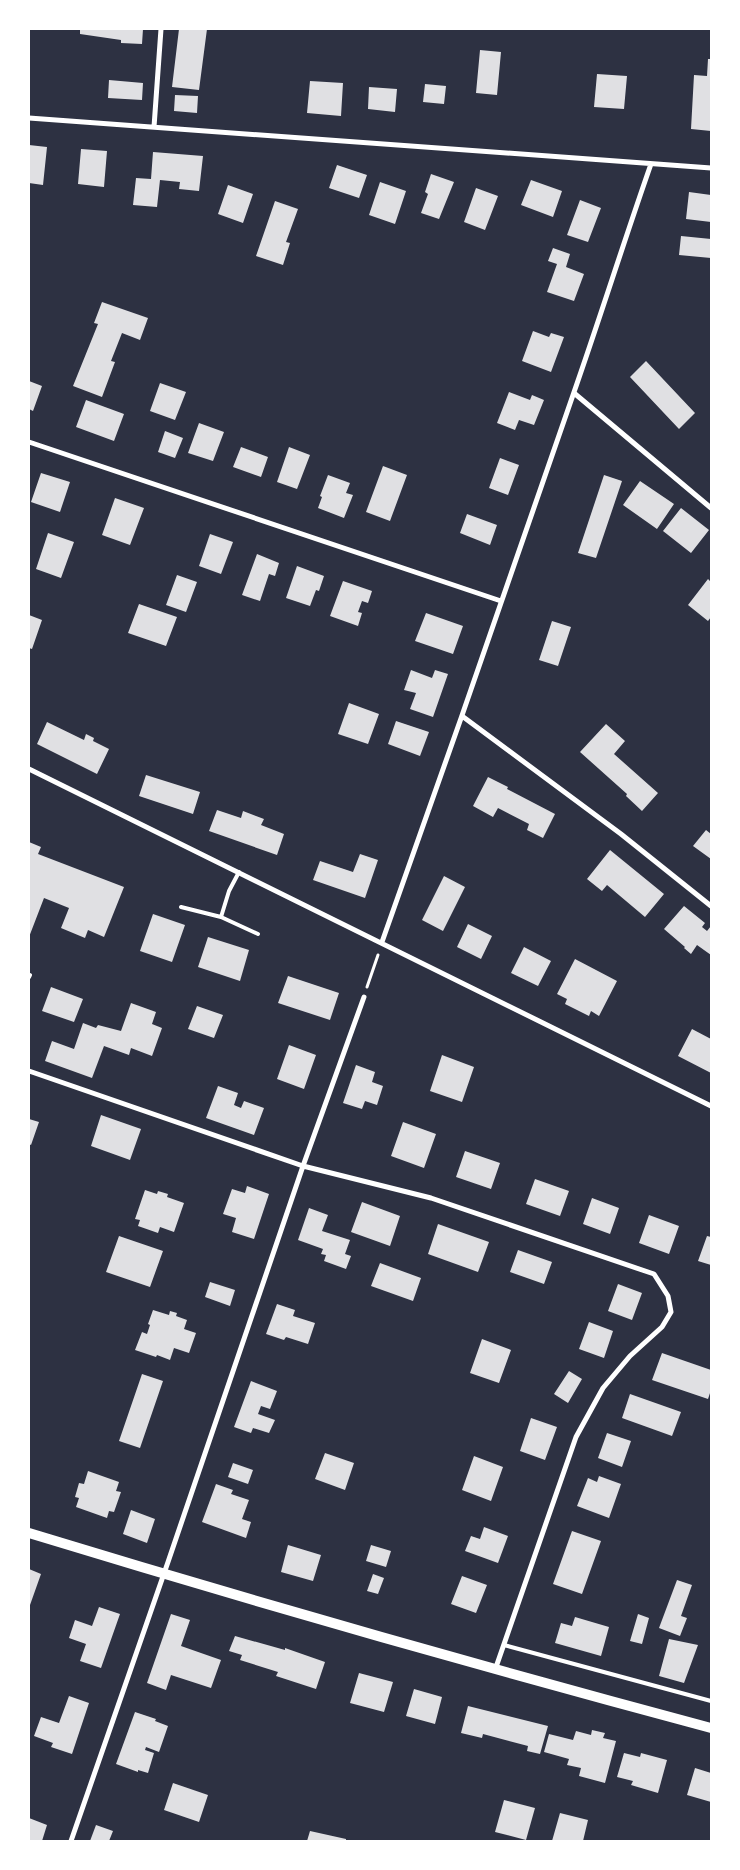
<svg xmlns="http://www.w3.org/2000/svg" width="740" height="1870" viewBox="0 0 740 1870" font-family="'PT Serif',serif">
<rect width="100%" height="100%" fill="#2d3142"/>
<!-- building -->
<path fill="#e0e0e3" d="M80,29H143L142,44L121,43V40L80,34Z
M179,29H207L199,90L172,87Z
M480,50L501,52L497,95L476,93Z
M708,59H711V131L691,129L694,75L707,76Z
M597,74L627,76L624,109L594,107Z
M109,80L143,83L142,100L108,98Z
M310,81L343,83L341,116L307,113Z
M425,84L446,86L444,104L423,102Z
M369,87L397,89L395,112L368,109Z
M175,95L198,96L197,113L174,111Z
M29,145L47,147L43,185L29,183Z
M81,149L107,151L104,187L78,184Z
M153,152L203,156L199,191L179,189L180,182L160,180L157,207L133,205L136,178L151,179Z
M337,165L367,175L359,198L329,188Z
M431,174L454,182L439,219L421,213L428,194L425,192Z
M531,180L562,191L553,217L521,205Z
M380,182L406,191L395,224L369,215Z
M228,185L253,194L243,223L218,214Z
M476,188L498,196L485,230L464,222Z
M689,192L711,195V222L686,219Z
M580,200L601,208L588,242L567,235Z
M275,201L298,209L286,242L290,243L283,265L256,256Z
M681,236L711,239V258L679,255Z
M553,248L570,254L566,267L584,274L574,301L547,292L557,264L548,261Z
M102,302L148,318L140,340L122,333L111,361L115,362L102,397L73,386L98,324L94,323Z
M533,331L549,337L551,333L564,337L551,372L522,361Z
M646,361L695,413L679,429L630,377Z
M29,381L42,386L33,411L29,409Z
M160,383L186,392L175,420L150,411Z
M509,392L530,400L532,395L544,400L534,425L519,420L515,430L497,423Z
M86,400L124,414L114,441L76,427Z
M199,423L224,432L213,461L188,453Z
M165,431L183,438L175,458L158,452Z
M241,447L268,457L261,477L233,467Z
M289,447L310,455L297,489L277,482Z
M500,458L519,465L508,495L489,488Z
M383,466L407,475L390,521L366,512Z
M41,473L70,482L60,512L31,502Z
M328,475L350,483L346,493L353,495L344,518L318,508L322,497L320,496Z
M604,475L622,481L596,558L578,553Z
M640,481L674,504L657,529L623,505Z
M115,498L144,508L130,545L102,535Z
M681,508L709,530L691,553L663,531Z
M467,514L497,525L490,545L460,533Z
M48,533L74,542L61,578L36,569Z
M210,534L233,542L221,574L199,566Z
M257,554L279,563L275,576L269,574L260,601L242,595Z
M297,566L324,576L319,591L316,590L310,606L286,598Z
M177,575L197,582L186,612L166,605Z
M708,579L711,582V617L708,621L688,605Z
M343,581L372,591L368,603L362,601L358,612L362,613L358,626L330,616Z
M139,604L177,617L166,646L128,633Z
M426,613L463,626L453,654L415,641Z
M29,615L42,620L32,649L29,648Z
M552,621L571,627L558,666L539,660Z
M411,670L432,678L435,670L448,674L433,717L410,709L416,693L404,690Z
M349,703L379,714L368,744L338,734Z
M396,721L429,732L420,756L388,744Z
M47,722L84,740L86,734L94,738L93,741L109,749L97,774L37,744Z
M606,724L625,741L614,754L658,793L642,811L626,796L627,794L580,752Z
M146,775L200,792L193,814L139,796Z
M488,777L508,787L507,789L555,814L543,838L527,830L529,824L498,808L493,817L473,806Z
M217,810L241,818L243,811L264,819L261,825L284,834L277,855L209,831Z
M706,830L711,834V859L693,846Z
M29,842L41,847L38,854L124,887L104,937L88,930L85,938L61,928L69,908L44,898L29,937Z
M610,850L664,894L645,917L607,885L602,891L587,879Z
M360,854L378,860L365,898L313,880L320,861L353,872Z
M444,876L465,887L443,931L422,920Z
M684,906L705,923L702,927L707,931L711,926V955L697,945L691,954L684,948L685,947L664,929Z
M153,914L185,925L172,962L140,951Z
M468,924L492,936L481,959L457,947Z
M208,937L249,950L240,981L198,967Z
M524,947L551,961L538,986L511,973Z
M575,959L617,981L599,1016L591,1011L589,1016L565,1004L567,999L557,994Z
M288,976L339,993L330,1020L278,1003Z
M51,987L83,999L74,1022L42,1011Z
M131,1003L156,1012L152,1024L162,1028L152,1056L131,1048L129,1055L104,1046L92,1078L45,1061L52,1041L74,1049L83,1023L96,1028L98,1025L121,1031Z
M197,1006L223,1015L214,1038L188,1029Z
M692,1029L711,1039V1073L678,1056Z
M289,1045L316,1055L304,1089L277,1079Z
M442,1055L474,1067L462,1102L430,1091Z
M356,1065L375,1072L372,1082L383,1086L377,1105L365,1101L362,1109L343,1103Z
M218,1086L238,1093L234,1105L241,1108L244,1101L264,1108L254,1135L206,1118Z
M101,1115L141,1129L130,1160L91,1146Z
M29,1119L39,1122L31,1145L29,1144Z
M403,1122L436,1134L424,1168L391,1156Z
M465,1151L500,1163L491,1189L456,1177Z
M535,1179L569,1191L560,1216L526,1204Z
M247,1186L269,1194L254,1239L232,1232L236,1218L223,1214L232,1189L245,1193Z
M145,1190L157,1194L158,1191L168,1194L167,1197L184,1203L174,1232L160,1227L158,1233L138,1226L140,1220L135,1219Z
M592,1198L619,1208L610,1234L583,1224Z
M362,1202L400,1216L390,1246L351,1232Z
M309,1208L328,1215L322,1231L350,1240L345,1254L351,1256L346,1269L324,1261L326,1255L321,1254L323,1249L298,1240Z
M649,1215L679,1226L669,1254L639,1243Z
M438,1224L489,1242L478,1272L428,1254Z
M119,1236L163,1251L150,1287L106,1272Z
M707,1236L711,1237V1265L698,1261Z
M518,1250L552,1262L544,1284L510,1272Z
M380,1263L421,1278L413,1301L371,1286Z
M210,1282L235,1290L230,1306L205,1297Z
M618,1284L642,1293L632,1320L608,1311Z
M277,1304L295,1310L293,1316L315,1323L308,1344L286,1337L284,1340L266,1334Z
M153,1310L169,1315L170,1311L177,1313L176,1316L187,1320L184,1329L196,1333L189,1353L174,1348L170,1360L157,1355L156,1357L135,1350L142,1332L147,1334L150,1325L148,1324Z
M589,1322L613,1331L604,1358L579,1349Z
M482,1339L511,1350L499,1383L470,1373Z
M662,1353L711,1370V1390L708,1399L652,1380Z
M569,1371L582,1379L568,1403L554,1394Z
M142,1374L163,1381L140,1448L119,1441Z
M251,1381L277,1391L270,1409L261,1406L258,1414L275,1420L269,1433L253,1428L251,1433L234,1427Z
M630,1394L681,1412L672,1436L622,1418Z
M531,1418L557,1427L545,1460L520,1451Z
M607,1433L631,1441L622,1467L598,1458Z
M325,1453L354,1463L345,1490L315,1479Z
M474,1456L503,1467L491,1501L462,1490Z
M233,1463L253,1470L248,1484L228,1477Z
M88,1471L119,1482L116,1491L121,1492L114,1512L109,1511L107,1518L76,1507L79,1498L75,1497L79,1483L84,1484Z
M599,1476L621,1484L609,1518L577,1506L588,1478L597,1482Z
M216,1484L233,1490L231,1494L249,1500L242,1519L251,1522L246,1538L202,1522Z
M131,1510L155,1519L147,1543L123,1534Z
M484,1527L508,1536L498,1563L465,1551L471,1536L480,1539Z
M572,1531L601,1541L582,1594L553,1584Z
M288,1545L321,1555L313,1581L281,1572Z
M371,1545L391,1551L386,1567L366,1561Z
M29,1569L41,1574L30,1605L29,1604Z
M373,1574L384,1578L378,1594L367,1591Z
M462,1576L487,1585L476,1613L451,1604Z
M677,1580L692,1585L681,1616L687,1618L680,1636L659,1628Z
M99,1607L120,1614L101,1668L80,1661L86,1644L69,1638L75,1620L92,1626Z
M171,1614L190,1620L181,1646L221,1660L211,1688L171,1675L166,1690L147,1683Z
M638,1614L649,1618L642,1644L630,1641Z
M575,1617L609,1627L601,1656L555,1643L561,1623L572,1626Z
M235,1636L285,1650V1648L325,1662L316,1689L276,1676L278,1672L240,1660L242,1655L229,1651Z
M669,1639L698,1645L684,1683L659,1676Z
M359,1673L393,1682L384,1712L350,1703Z
M414,1689L442,1697L435,1724L406,1716Z
M69,1696L89,1703L72,1754L51,1747L53,1743L34,1736L41,1717L59,1723Z
M468,1706L548,1726L540,1754L527,1751L528,1746L483,1734L482,1738L461,1733Z
M135,1712L156,1719L155,1721L168,1726L159,1752L146,1747L145,1750L154,1753L148,1773L138,1770V1772L116,1764Z
M592,1730L605,1733L603,1738L616,1741L605,1783L579,1776L581,1768L567,1765L569,1759L544,1752L549,1734L573,1740L576,1731L591,1735Z
M624,1753L640,1757L641,1753L667,1760L658,1793L631,1785L633,1781L617,1777Z
M695,1768L711,1773V1802L687,1795Z
M173,1783L208,1795L199,1822L164,1810Z
M504,1800L535,1808L526,1840L495,1832Z
M560,1813L588,1820L583,1841H552Z
M29,1818L47,1825L42,1841H29Z
M96,1825L113,1831L109,1841H90Z
M310,1831L346,1839V1841H307Z"/>
<g fill="none" stroke-linecap="round" stroke-linejoin="round">
<!-- path -->
<path stroke="#fff" stroke-width="3" d="M367,987L378,955"/>
<!-- service -->
<path stroke="#fff" stroke-width="4" d="M239,872L229,891L221,917L258,934
M181,907L221,917
M29,977L30,975
M504,1645L711,1701"/>
<!-- minor -->
<path stroke="#fff" stroke-width="5" d="M29,118L711,168
M154,127L161,29
M574,393L711,508
M29,442L501,601
M462,716L621,834L711,906
M29,769L711,1106
M382,942C447,760 510,578 573,395C600,318 624,241 651,164
M29,1071L303,1166L431,1198L654,1274L668,1296L671,1312L662,1327L630,1356L603,1388L576,1437L495,1670
M71,1841L168,1562L303,1166L364,997"/>
<!-- secondary -->
<path stroke="#fff" stroke-width="10" d="M29,1533C255,1602 483,1667 711,1728"/>
</g>
<!-- border -->
<rect width="740" height="1870" fill="none" stroke="#ffffff" stroke-width="60"/>
</svg>
